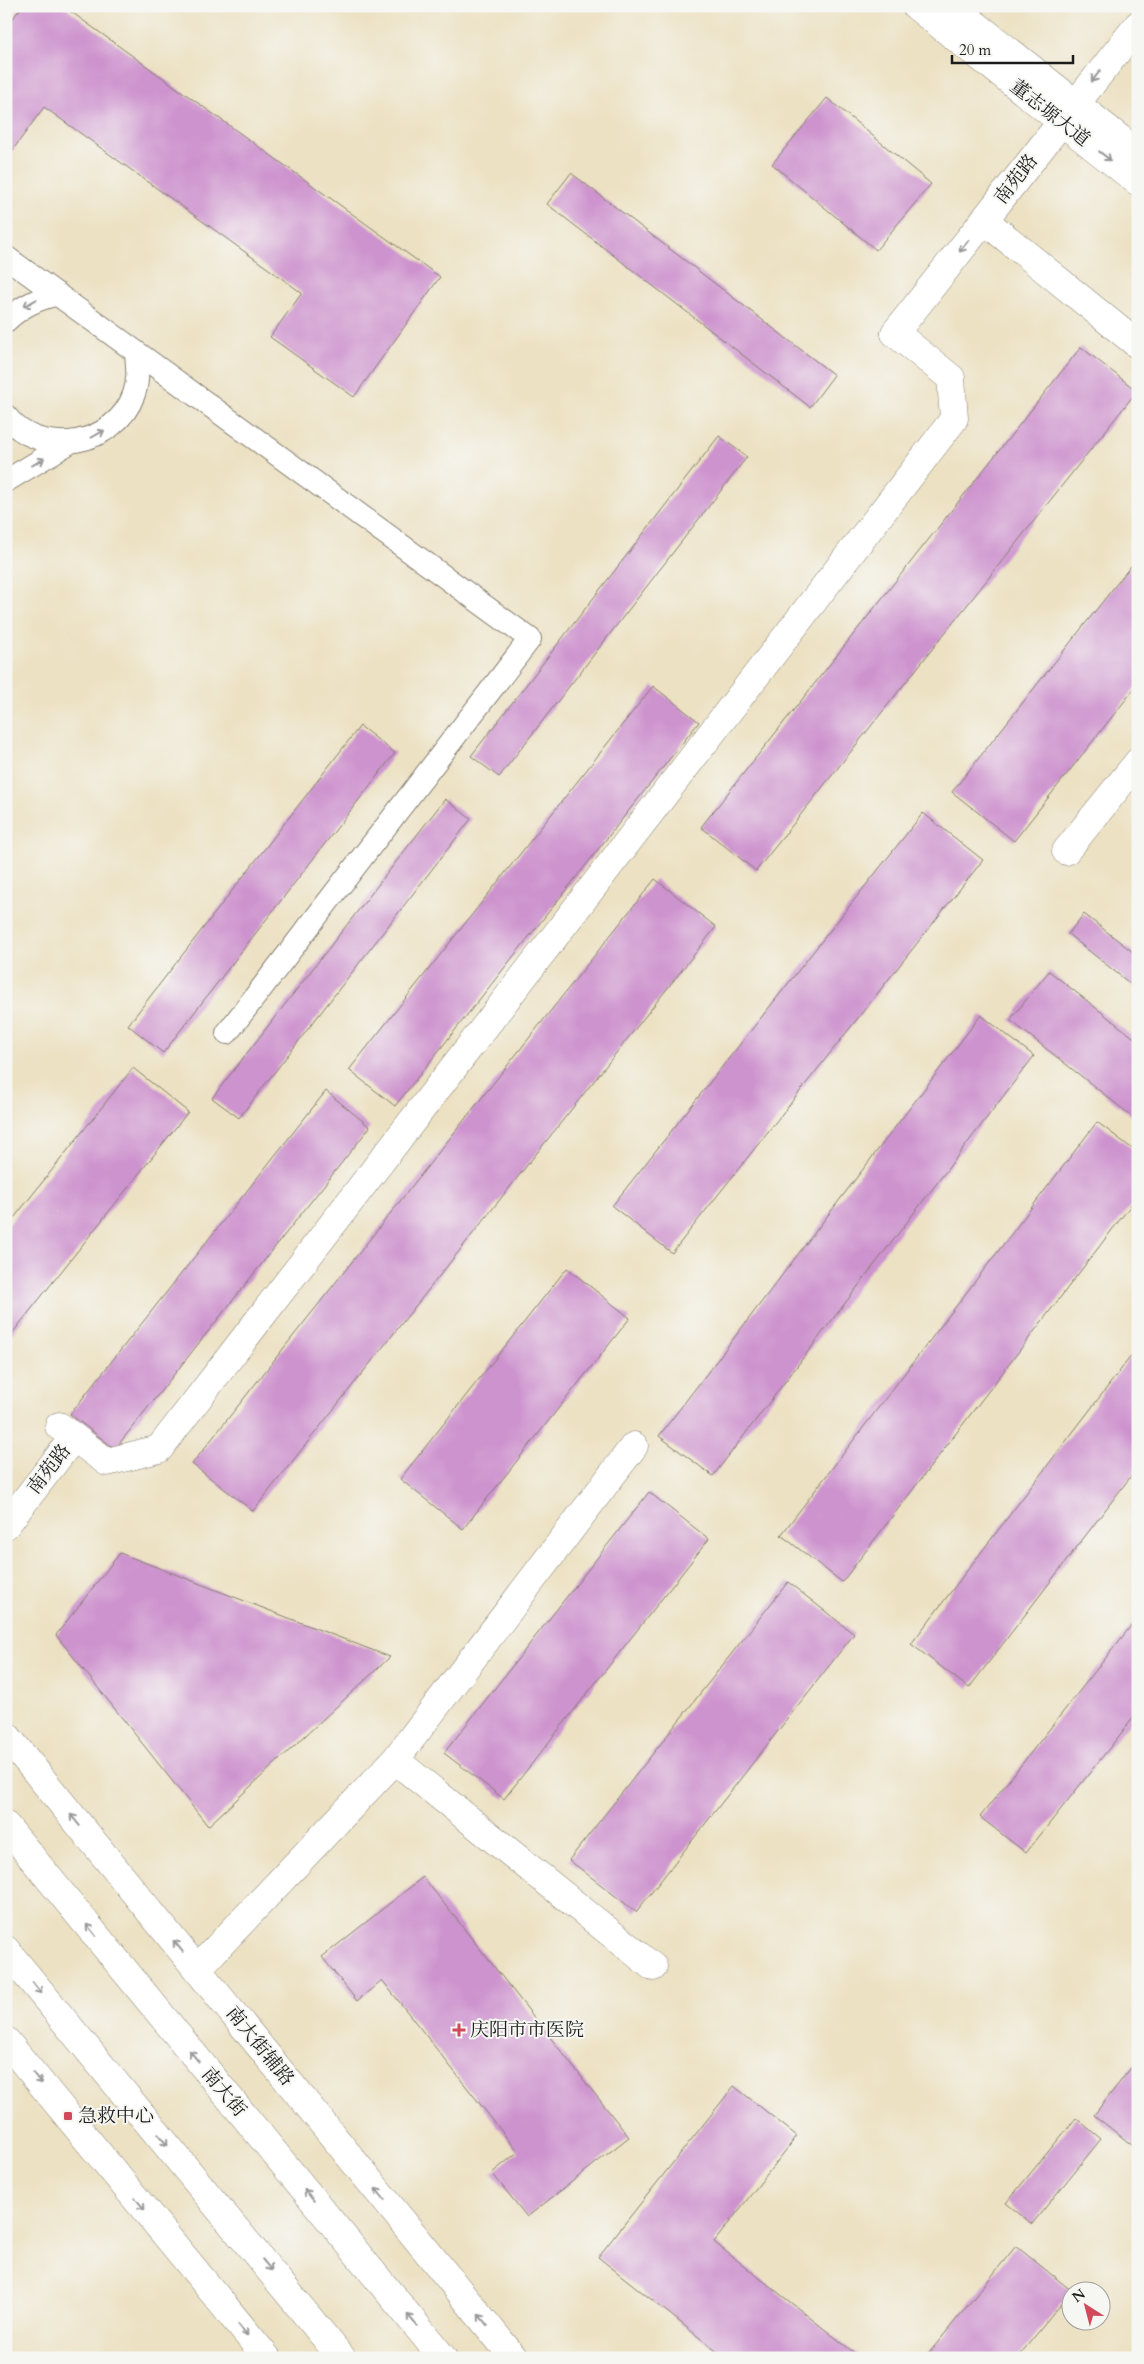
<svg xmlns="http://www.w3.org/2000/svg" width="1144" height="2364" viewBox="0 0 1144 2364" font-family="Cardo,'Noto Serif SC',serif">
<rect width="100%" height="100%" fill="#f6f6f2"/>
<filter id="ink" filterUnits="userSpaceOnUse"><feTurbulence type="fractalNoise" baseFrequency=".02" numOctaves="2"/><feDisplacementMap in="SourceGraphic" scale="10" xChannelSelector="R" yChannelSelector="G"/><feConvolveMatrix kernelMatrix="1 2 1 2 8 2 1 2 1" color-interpolation-filters="sRGB"/></filter>
<filter id="wash" filterUnits="userSpaceOnUse"><feTurbulence type="fractalNoise" baseFrequency=".0096" numOctaves="4" result="noise"/><feDisplacementMap in="SourceGraphic" scale="20" xChannelSelector="R" yChannelSelector="G"/><feGaussianBlur stdDeviation="1.12" result="paint"/><feColorMatrix in="noise" values="0 0 0 0 0 0 0 0 0 0 0 0 0 0 0 0 0 1.4 0 .05"/><feComposite in="paint" operator="in"/></filter>
<g filter="url(#wash)">
<rect width="100%" height="100%" fill="#ece1c3"/>
<g id="blocks">
<!-- building -->
<path fill="#cd93ce" d="M22,6H63L440,277L354,397L270,337L302,293L44,107L12,151L6,147V28Z
M827,98L931,184L876,250L772,164Z
M571,173L834,375L810,407L547,204Z
M1081,347L1137,391L756,871L701,827Z
M719,436L747,457L499,777L471,756Z
M1138,557V684L1014,841L952,792Z
M653,686L699,722L395,1106L349,1070Z
M360,726L395,753L163,1053L128,1025Z
M445,799L471,819L239,1118L212,1098Z
M923,813L983,860L672,1253L612,1206Z
M655,879L716,927L253,1511L192,1464Z
M1084,914L1138,956V990L1068,934Z
M1049,971L1138,1041V1121L1010,1020Z
M981,1015L1034,1056L713,1476L659,1436Z
M133,1068L188,1112L6,1341V1228Z
M326,1091L370,1127L115,1449L70,1414Z
M1097,1122L1138,1153V1196L842,1582L781,1535Z
M567,1268L630,1318L463,1529L400,1479Z
M1138,1347V1467L969,1688L911,1644Z
M649,1492L709,1539L504,1799L444,1753Z
M120,1553L390,1657L208,1826L56,1635Z
M788,1582L854,1634L636,1912L569,1860Z
M1138,1617V1712L1026,1853L980,1817Z
M423,1877L629,2137L527,2217L492,2173L518,2152L382,1980L357,2001L322,1957Z
M1134,2064L1138,2067V2150L1094,2115Z
M734,2086L797,2136L714,2242L861,2358H725L598,2257Z
M1076,2118L1101,2139L1032,2224L1006,2203Z
M1016,2246L1072,2291L1017,2358H925Z"/>
</g>
</g>
<g filter="url(#ink)">
<use href="#blocks" fill-opacity="0" stroke="#847e70" stroke-width="1"/>
<g fill="none" stroke-linecap="round" stroke-linejoin="round">
<!-- lane casing -->
<g stroke="#847e70" stroke-width="24">
<path id="lane" d="M6,257L530,639L227,1033
M6,321C22,306 37,299 58,294
M6,416C40,460 116,446 134,394C139,380 137,366 136,352
M6,481L69,443"/>
</g>
<!-- street casing -->
<g stroke="#847e70" stroke-width="29">
<path id="street" d="M984,220L1138,345
M1066,851L1138,762
M59,1426L107,1462L159,1449L954,419L951,378L895,333
M395,1760L653,1967
M197,1969L395,1760L634,1446"/>
</g>
<!-- secondary casing -->
<g stroke="#847e70" stroke-width="29">
<path id="secondary" d="M916,6L1138,182
M952,6L1138,153
M895,333L1138,25
M6,1525L74,1437
M6,1735L514,2358
M6,2041L267,2358"/>
</g>
<!-- primary casing -->
<g stroke="#847e70" stroke-width="29">
<path id="primary" d="M6,1826L443,2358
M6,1950L342,2358"/>
</g>
<!-- lane -->
<use href="#lane" stroke="#fff" stroke-width="22"/>
<!-- street -->
<use href="#street" stroke="#fff" stroke-width="28"/>
<!-- secondary -->
<use href="#secondary" stroke="#fff" stroke-width="28"/>
<!-- primary -->
<use href="#primary" stroke="#fff" stroke-width="28"/>
</g>
<!-- one-way arrows -->
<defs><path id="oneway-shaft" d="M-6 0H5M1.5-3L5.5 0L1.5 3" fill="none" stroke-width="1.6" stroke-linecap="round" stroke-linejoin="round" transform="scale(1.25)"/></defs>
<g stroke="#999">
<use href="#oneway-shaft" transform="translate(1096 76) rotate(128)"/>
<use href="#oneway-shaft" transform="translate(1105 156) rotate(38)"/>
<use href="#oneway-shaft" transform="translate(964 246) rotate(128)"/>
<use href="#oneway-shaft" transform="translate(30 303) rotate(151)"/>
<use href="#oneway-shaft" transform="translate(98 434) rotate(-29)"/>
<use href="#oneway-shaft" transform="translate(38 462) rotate(-31)"/>
<use href="#oneway-shaft" transform="translate(75 1820) rotate(-129)"/>
<use href="#oneway-shaft" transform="translate(91 1930) rotate(-129)"/>
<use href="#oneway-shaft" transform="translate(178 1946) rotate(-129)"/>
<use href="#oneway-shaft" transform="translate(37 1988) rotate(51)"/>
<use href="#oneway-shaft" transform="translate(194 2056) rotate(-130)"/>
<use href="#oneway-shaft" transform="translate(37 2078) rotate(51)"/>
<use href="#oneway-shaft" transform="translate(163 2140) rotate(50)"/>
<use href="#oneway-shaft" transform="translate(380 2194) rotate(-129)"/>
<use href="#oneway-shaft" transform="translate(309 2195) rotate(-130)"/>
<use href="#oneway-shaft" transform="translate(140 2204) rotate(51)"/>
<use href="#oneway-shaft" transform="translate(267 2265) rotate(50)"/>
<use href="#oneway-shaft" transform="translate(412 2320) rotate(-130)"/>
<use href="#oneway-shaft" transform="translate(483 2320) rotate(-129)"/>
<use href="#oneway-shaft" transform="translate(243 2330) rotate(50)"/>
</g>
</g>
<!-- markers -->
<g fill="#d1495b" stroke="#f6f6f2" stroke-width="2">
<path d="M456.5 2022.5h5v5h5v5h-5v5h-5v-5h-5v-5h5z"/>
<rect x="63" y="2111" width="10" height="10" rx="2.5"/>
</g>
<g text-anchor="middle" dominant-baseline="central" stroke-width="4" stroke-linejoin="round" paint-order="stroke">
<!-- street labels -->
<g font-size="19" fill="#1c1c1c" stroke="#f6f6f2">
<text transform="translate(1050 113) rotate(38)">董志塬大道</text>
<text transform="translate(1016 179) rotate(-52)">南苑路</text>
<text transform="translate(49 1469) rotate(-52)">南苑路</text>
<text transform="translate(260 2046) rotate(51)">南大街辅路</text>
<text transform="translate(224 2092) rotate(50)">南大街</text>
</g>
<!-- poi labels -->
<g font-size="19" fill="#1c1c1c" stroke="#f6f6f2" text-anchor="start">
<text x="470" y="2030">庆阳市市医院</text>
<text x="78" y="2116">急救中心</text>
</g>
</g>
<!-- margin -->
<rect width="1144" height="2364" fill="none" stroke="#f6f6f2" stroke-width="25"/>
<!-- north arrow -->
<g transform="translate(1086 2306) rotate(324)"><circle r="24" fill="#f6f6f2" stroke="#9f9f9c"/>
<path d="M0-4L9 19L0 12L-9 19Z" fill="#d1495b"/>
<text y="-8" font-size="14" font-weight="bold" text-anchor="middle" fill="#1c1c1c">N</text>
</g>
<!-- scale -->
<path d="M952 55v8h121v-8" fill="none" stroke="#1c1c1c" stroke-width="2.5"/>
<text x="959" y="55" font-size="15" fill="#1c1c1c" stroke="#f6f6f2" stroke-width="4" paint-order="stroke">20 m</text>
</svg>
